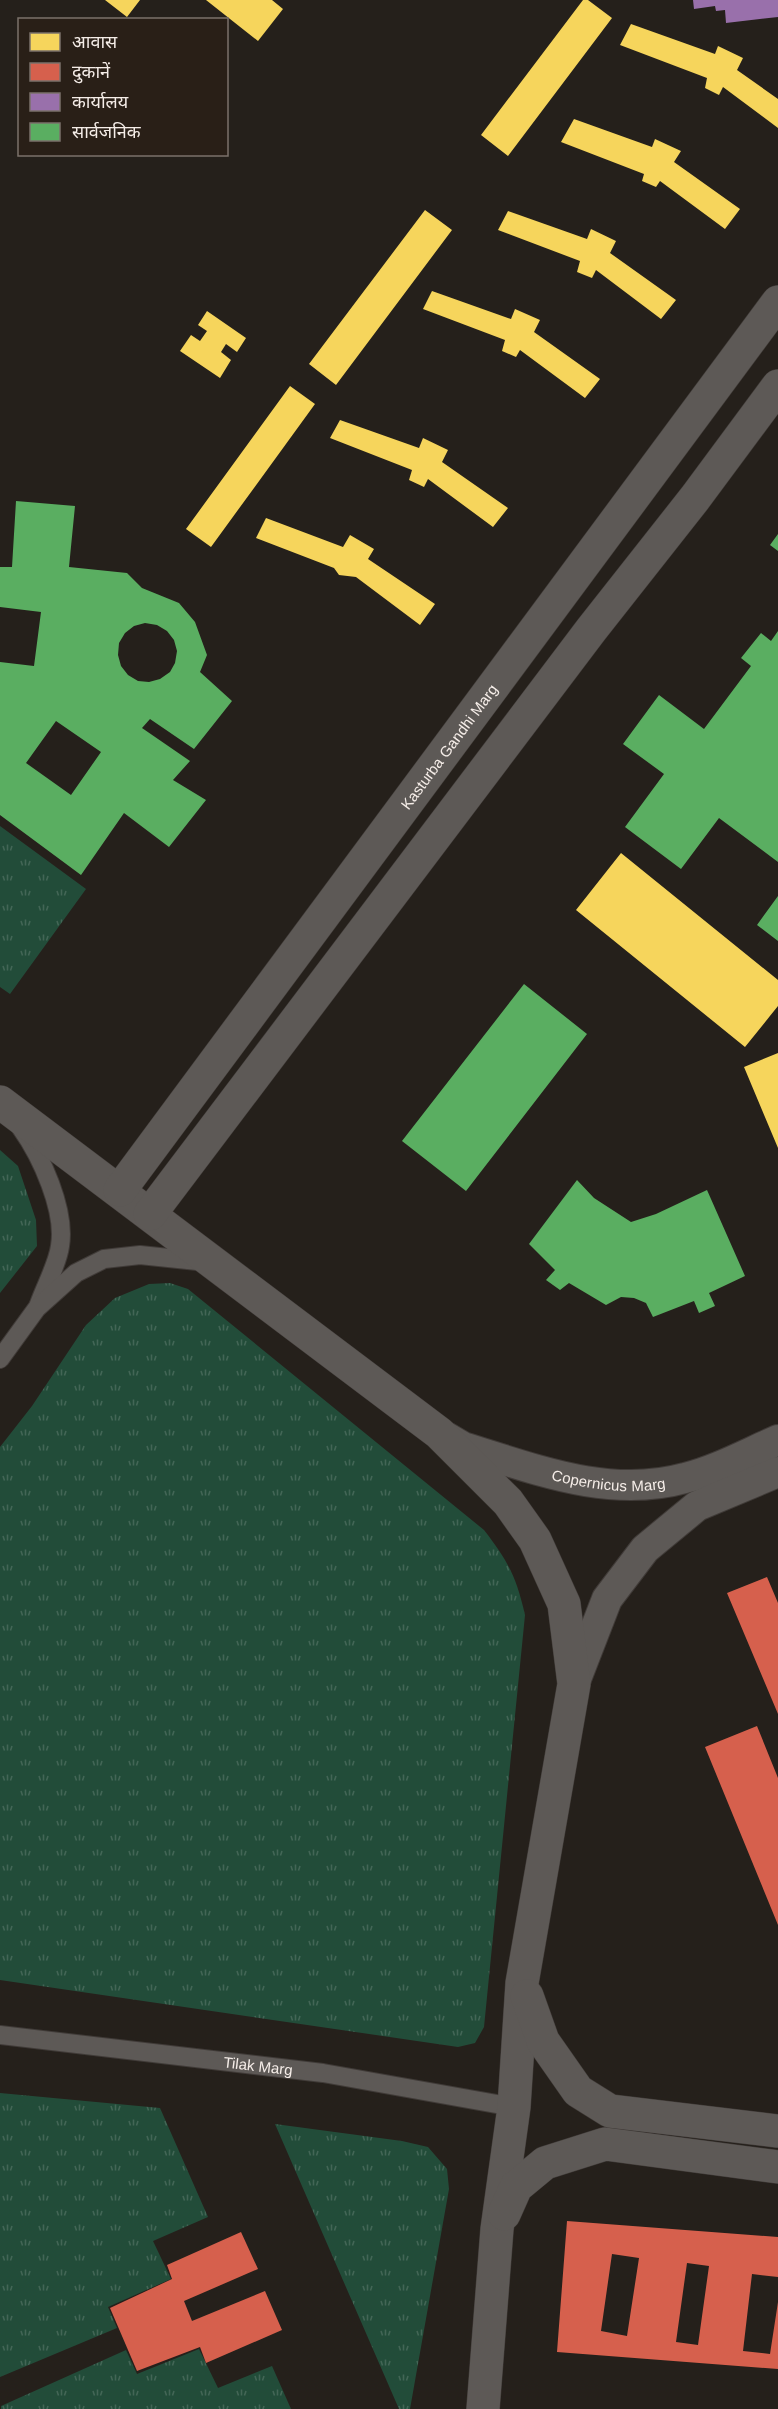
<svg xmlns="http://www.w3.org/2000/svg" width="778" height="2409" viewBox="0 0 778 2409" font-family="Arial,'Noto Sans Devanagari',sans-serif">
<defs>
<pattern id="grass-tufts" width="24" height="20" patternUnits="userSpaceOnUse" patternTransform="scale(1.5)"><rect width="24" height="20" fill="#224c39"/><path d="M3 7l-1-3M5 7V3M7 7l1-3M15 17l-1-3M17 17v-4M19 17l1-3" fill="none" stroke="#436656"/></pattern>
</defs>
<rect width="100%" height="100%" fill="#25201b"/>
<!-- grass -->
<path fill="url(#grass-tufts)" d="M0,826L86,889L10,994L0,987Z
M0,1150L18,1166L36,1220L37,1246L0,1293Z
M170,1283L188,1289L484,1530C508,1561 516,1576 525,1615L484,2027L475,2043L458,2047L0,1980V1447L32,1406L86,1325L115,1298L149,1284Z
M0,2093L160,2108L208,2217L153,2241L171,2279L108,2307L117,2328L0,2377Z
M275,2124L402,2141L428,2147L447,2169L449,2189L410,2409H399Z
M199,2349L218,2388L272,2366L291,2409H1V2406L126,2350L137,2374Z"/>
<!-- homes -->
<path fill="#f6d55c" d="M105,0H140L127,17Z
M206,0H272L283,9L258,41Z
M583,0H588L612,18L508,156L481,135Z
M631,24L715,54L718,46L743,58L737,70L778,99V128L723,87L719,95L705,88L707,78L620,45Z
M574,119L652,147L655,139L681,151L674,162L740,209L725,229L660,181L656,187L642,181L644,174L561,142Z
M425,210L452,230L336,385L309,364Z
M508,211L587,239L591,229L616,241L610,253L676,300L661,319L596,270L592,278L577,272L580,261L498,230Z
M432,291L511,319L515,309L540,320L534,332L600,379L585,398L520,350L516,357L502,351L505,340L423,309Z
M207,311L246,338L237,352L226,344L221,352L231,360L220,378L180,351L191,335L200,341L207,331L198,325Z
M290,386L315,404L211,547L186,529Z
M340,420L419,448L423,438L448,450L442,462L508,508L493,527L428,479L424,487L409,480L412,470L330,438Z
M266,518L343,547L350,535L374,549L368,559L435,604L420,625L356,577L339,575L334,568L256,538Z
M621,853L778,980V1006L745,1047L576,910Z
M778,1053V1148L744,1067Z"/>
<!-- shops -->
<path fill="#d6604d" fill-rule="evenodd" d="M767,1577L778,1603V1714L727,1593Z
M757,1726L778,1778V1925L705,1747Z
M567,2221L778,2237V2277L752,2274L743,2351L770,2354L778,2302V2369L557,2352ZM612,2254L639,2258L627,2336L601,2331ZM687,2263L709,2266L698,2345L676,2342Z
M241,2232L258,2269L184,2301L192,2321L265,2291L282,2330L206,2363L200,2347L137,2371L110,2308L172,2279L167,2265Z"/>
<!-- offices -->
<path fill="#9970ab" d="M693,0H778V17L726,23L725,10L716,11L715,6L694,9Z"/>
<!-- public -->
<path fill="#5aae61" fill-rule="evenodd" d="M16,501L75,506L69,567L127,573L142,588L179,603L195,622L207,655L200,672L232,701L194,749L150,719L142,728L190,761L173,780L206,800L169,847L124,813L81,875L0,815V662L34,666L41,612L0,607V567H12ZM145,623L157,625L167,631L174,640L177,651L175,663L170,672L160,679L149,682L138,681L128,675L121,666L118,655L119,643L125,633L134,626ZM56,721L101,752L71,795L26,763Z
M778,534V551L770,545Z
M778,631V862L719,818L681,869L625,827L664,774L623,744L659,695L704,729L751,666L741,658L761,633L771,641Z
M778,896V941L757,925Z
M524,984L587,1034L466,1191L402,1141Z
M577,1180L594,1198L631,1222L656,1214L707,1190L745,1276L709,1293L715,1306L699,1313L694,1301L653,1317L646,1303L634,1298L621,1297L606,1305L569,1283L560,1290L546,1280L555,1270L529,1244Z"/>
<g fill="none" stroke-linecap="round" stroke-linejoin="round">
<!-- pedestrian casing -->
<g stroke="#403b38" stroke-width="20">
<g id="pedestrian">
<path d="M21,1128C41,1156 66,1210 60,1246C58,1263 45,1287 39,1304"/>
<path d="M0,1359L37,1308L76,1273L104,1259L140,1255L207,1262"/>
<path id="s1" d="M0,2035L323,2073L514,2107"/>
</g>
</g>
<!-- tertiary casing -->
<g stroke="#403b38" stroke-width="32">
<g id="tertiary">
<path id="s2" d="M446,1437L463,1447C535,1469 609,1499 685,1478C717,1470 748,1453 778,1440"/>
<path d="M574,1684L607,1599L645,1549L697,1506L778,1472"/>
</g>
</g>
<!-- secondary casing -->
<g stroke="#403b38" stroke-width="34">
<g id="secondary">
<path d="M0,1102L439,1433L508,1502L535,1540L564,1604L574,1684L522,1983L514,2107L497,2229L483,2409"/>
<path id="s3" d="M120,1190L778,302"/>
<path d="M150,1214L591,630L695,498L778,386"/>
<path d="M527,1996L543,2041L578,2091L610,2111L778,2131"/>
<path d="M504,2214L516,2187L545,2163L605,2144L778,2167"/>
</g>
</g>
<!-- pedestrian -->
<use href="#pedestrian" stroke="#5d5956" stroke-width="18"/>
<!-- tertiary -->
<use href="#tertiary" stroke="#5d5956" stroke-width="30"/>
<!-- secondary -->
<use href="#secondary" stroke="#5d5956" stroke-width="33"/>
</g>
<g text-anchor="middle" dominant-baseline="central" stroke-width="6" stroke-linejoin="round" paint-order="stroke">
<!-- street labels -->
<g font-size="15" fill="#f5ede8" stroke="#291f17">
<text stroke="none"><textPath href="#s3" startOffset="552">Kasturba Gandhi Marg</textPath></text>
<text stroke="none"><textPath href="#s2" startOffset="170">Copernicus Marg</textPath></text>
<text stroke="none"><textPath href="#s1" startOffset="260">Tilak Marg</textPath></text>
</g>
</g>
<!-- legend -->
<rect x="18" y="18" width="210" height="138" fill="#291f17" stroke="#7b716b" stroke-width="1.5"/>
<rect x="30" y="33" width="30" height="18" fill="#f6d55c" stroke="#7b716b" stroke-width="1.5"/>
<text x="72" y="48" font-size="18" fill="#f5ede8">आवास</text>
<rect x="30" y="63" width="30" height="18" fill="#d6604d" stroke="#7b716b" stroke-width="1.5"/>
<text x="72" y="78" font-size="18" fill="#f5ede8">दुकानें</text>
<rect x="30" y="93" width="30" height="18" fill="#9970ab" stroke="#7b716b" stroke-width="1.5"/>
<text x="72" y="108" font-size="18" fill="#f5ede8">कार्यालय</text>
<rect x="30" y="123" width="30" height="18" fill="#5aae61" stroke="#7b716b" stroke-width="1.5"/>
<text x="72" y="138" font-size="18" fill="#f5ede8">सार्वजनिक</text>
</svg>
